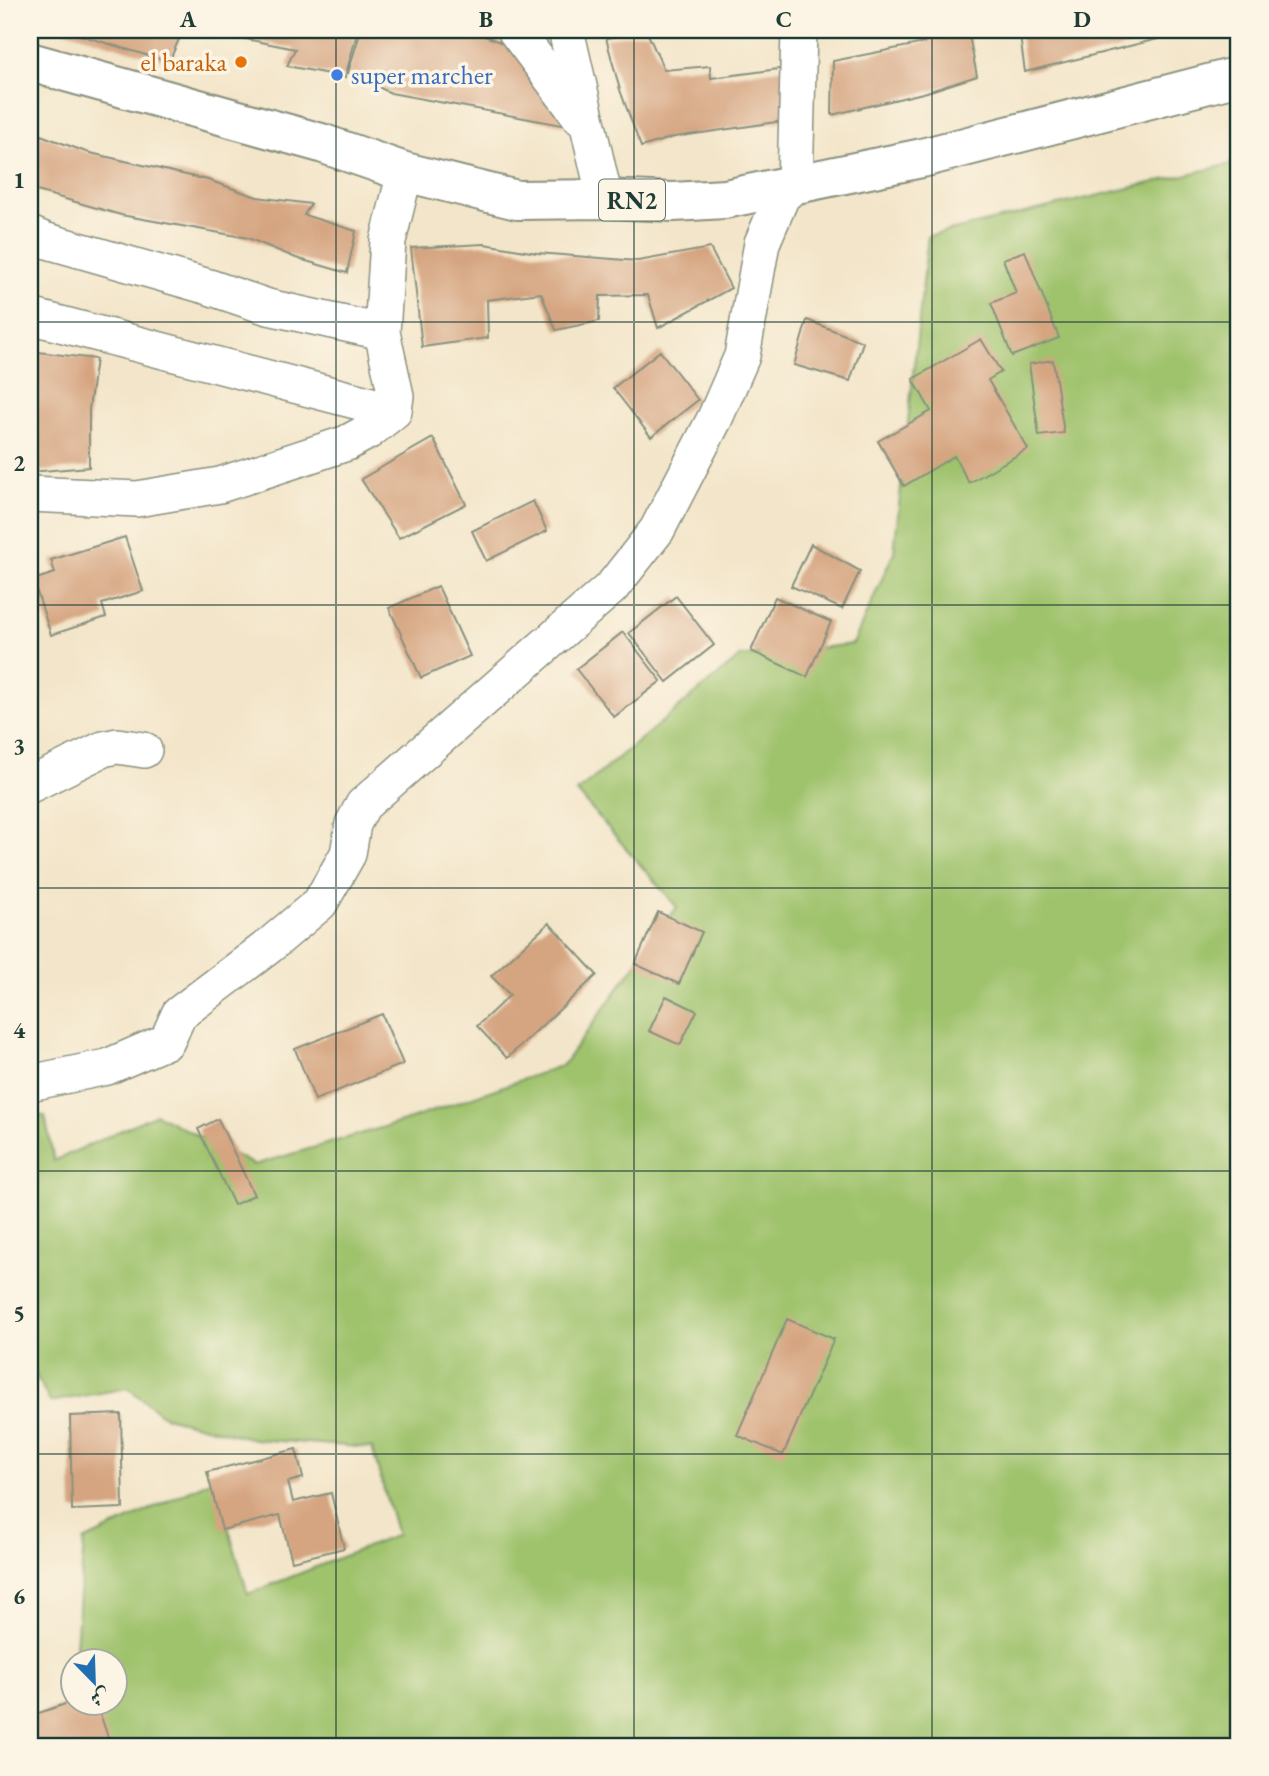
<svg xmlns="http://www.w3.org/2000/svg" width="1269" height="1776" viewBox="0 0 1269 1776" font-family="'EB Garamond',Amiri,serif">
<rect width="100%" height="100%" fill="#fcf5e5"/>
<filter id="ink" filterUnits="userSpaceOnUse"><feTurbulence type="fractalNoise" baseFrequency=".0143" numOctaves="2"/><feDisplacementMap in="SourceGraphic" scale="14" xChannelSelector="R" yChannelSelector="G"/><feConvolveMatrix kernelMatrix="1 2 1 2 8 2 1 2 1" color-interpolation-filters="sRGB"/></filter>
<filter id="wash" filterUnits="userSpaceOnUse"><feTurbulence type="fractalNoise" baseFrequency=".00686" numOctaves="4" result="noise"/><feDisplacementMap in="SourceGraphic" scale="28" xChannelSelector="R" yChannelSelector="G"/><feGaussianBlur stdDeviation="1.57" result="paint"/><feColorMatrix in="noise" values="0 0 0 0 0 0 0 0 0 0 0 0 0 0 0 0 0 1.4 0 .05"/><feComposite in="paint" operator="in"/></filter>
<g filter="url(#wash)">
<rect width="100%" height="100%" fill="#f3e5c9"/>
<!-- green -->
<path fill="#9fc26c" stroke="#5f8050" stroke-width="2" d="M1239,162V1746H68L73,1677L74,1702H116V1660H75L84,1541L214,1479L248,1594L397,1535L372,1448L254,1439L165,1417L128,1388L50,1402L30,1364V1115L45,1116L54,1161L156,1114L254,1165L405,1121L563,1065L677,907L577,792L740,657L853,644L894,552L928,236Z"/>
<g id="blocks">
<!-- building -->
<path fill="#d5a480" d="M63,30H183L169,62Z
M224,30H358L345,77L287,66L295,49L222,34Z
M361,30H470L515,48L567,126L391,93L348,73Z
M921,30H968L977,76L927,92L832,115L833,61L924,43Z
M1042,30H1190V31L1025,72L1020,36Z
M647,32L664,70L710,66L711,78L787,68L790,120L674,137L641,147L620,90L606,38Z
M30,131L86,152L208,180L257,197L311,204L304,215L356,231L347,273L296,258L248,238L121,215L30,189Z
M484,244L537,253L638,261L710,248L731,288L658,328L648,295L600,296L599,321L556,330L541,293L487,300L488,338L422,347L411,248Z
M1025,251L1059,338L1012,356L991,303L1016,293L1003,259Z
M807,320L863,342L850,381L794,365Z
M981,339L1001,372L988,380L1028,449L969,483L954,456L904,486L878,441L931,411L913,379Z
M30,351L96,359L89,409V467L30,472Z
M660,351L698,400L651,437L613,388Z
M1053,360L1064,433L1039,436L1029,364Z
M433,438L466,504L399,538L361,479Z
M533,501L547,531L486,561L472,531Z
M125,537L143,591L102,604L106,617L51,635L33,580L55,573L51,560Z
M811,544L860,571L842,609L791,586Z
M438,586L470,656L421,678L389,608Z
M676,596L714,645L667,682L629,633Z
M775,597L831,622L807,677L751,651Z
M623,632L661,681L614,717L576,669Z
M658,912L702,932L679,984L635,964Z
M549,923L597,975L507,1058L477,1026L510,995L491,976Z
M666,996L697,1011L680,1045L649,1031Z
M382,1014L403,1064L315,1100L295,1049Z
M218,1119L254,1195L234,1205L198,1129Z
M787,1319L834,1339L783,1455L737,1435Z
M121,1414L123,1508L72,1510L70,1416Z
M296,1449L303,1478L288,1482L293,1502L331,1493L344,1548L292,1561L280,1515L222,1530L207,1472Z
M74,1701L96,1702L111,1746H30V1716Z"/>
</g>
</g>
<g filter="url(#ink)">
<use href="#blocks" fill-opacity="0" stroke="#89917e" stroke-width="2"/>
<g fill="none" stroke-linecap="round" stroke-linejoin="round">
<!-- street casing -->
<g stroke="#89917e" stroke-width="38">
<path id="street" d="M515,30L581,118
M566,30L605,199
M30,234L44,240L209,287L268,307L382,332L388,241L405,172
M30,316L394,411L369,431L347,443L220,485L137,499L30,494
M382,332L396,396L394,411
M30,785L103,749L117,746L144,750
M30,1083L107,1067L167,1041L179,1014L269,946L320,903L348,854L353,824L363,805L612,587L657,530L715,418L742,356L762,243L782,196L795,185L799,30"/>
</g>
<!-- highway casing -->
<g stroke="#89917e" stroke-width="42">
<path id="highway" d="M30,62L321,143L405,172L517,200L605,199L673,202L725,199L922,158L1239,76"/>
</g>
<!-- street -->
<use href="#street" stroke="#fff" stroke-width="35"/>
<!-- highway -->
<use href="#highway" stroke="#fff" stroke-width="38"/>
</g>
</g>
<!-- grid -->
<path fill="none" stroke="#1f3d34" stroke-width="2" stroke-opacity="0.55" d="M336,30V1746M634,30V1746M932,30V1746M30,322H1239M30,605H1239M30,888H1239M30,1171H1239M30,1454H1239"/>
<!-- markers -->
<circle fill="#e8710a" stroke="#fcf5e5" stroke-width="2.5" cx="241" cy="62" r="7"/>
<circle fill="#3f7fe0" stroke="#fcf5e5" stroke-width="2.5" cx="337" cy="75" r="7"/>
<g text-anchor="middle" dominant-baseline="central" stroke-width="7" stroke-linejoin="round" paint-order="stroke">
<!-- shield labels -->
<rect fill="#fcf5e5" stroke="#617469" stroke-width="2" x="599" y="179.5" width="66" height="41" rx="5"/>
<g font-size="24" font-weight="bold" fill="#1f3d34">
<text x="632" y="200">RN2</text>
</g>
<!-- food labels -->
<g font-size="26" fill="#c56008" stroke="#fcf5e5" text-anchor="end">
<text x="227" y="62">el baraka</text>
</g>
<!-- shop labels -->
<g font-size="26" fill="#366cbe" stroke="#fcf5e5" text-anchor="start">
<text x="351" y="75">super marcher</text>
</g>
</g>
<!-- margin -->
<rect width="1269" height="1776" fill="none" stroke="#fcf5e5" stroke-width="77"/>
<!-- north arrow -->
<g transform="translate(94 1682) rotate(157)"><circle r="33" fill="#fcf5e5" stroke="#a4ab9e" stroke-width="2"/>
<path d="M0-5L12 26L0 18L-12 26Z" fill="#1f6fb2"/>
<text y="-10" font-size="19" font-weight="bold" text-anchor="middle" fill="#1f3d34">ش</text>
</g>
<rect x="38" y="38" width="1192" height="1700" fill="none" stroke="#1f3d34" stroke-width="2.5"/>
<g font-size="23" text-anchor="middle" font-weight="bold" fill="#1f3d34">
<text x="188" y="27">A</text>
<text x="486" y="27">B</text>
<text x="784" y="27">C</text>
<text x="1082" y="27">D</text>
<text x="19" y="188">1</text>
<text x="19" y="471">2</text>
<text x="19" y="754">3</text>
<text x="19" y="1038">4</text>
<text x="19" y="1321">5</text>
<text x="19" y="1604">6</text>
</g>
</svg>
